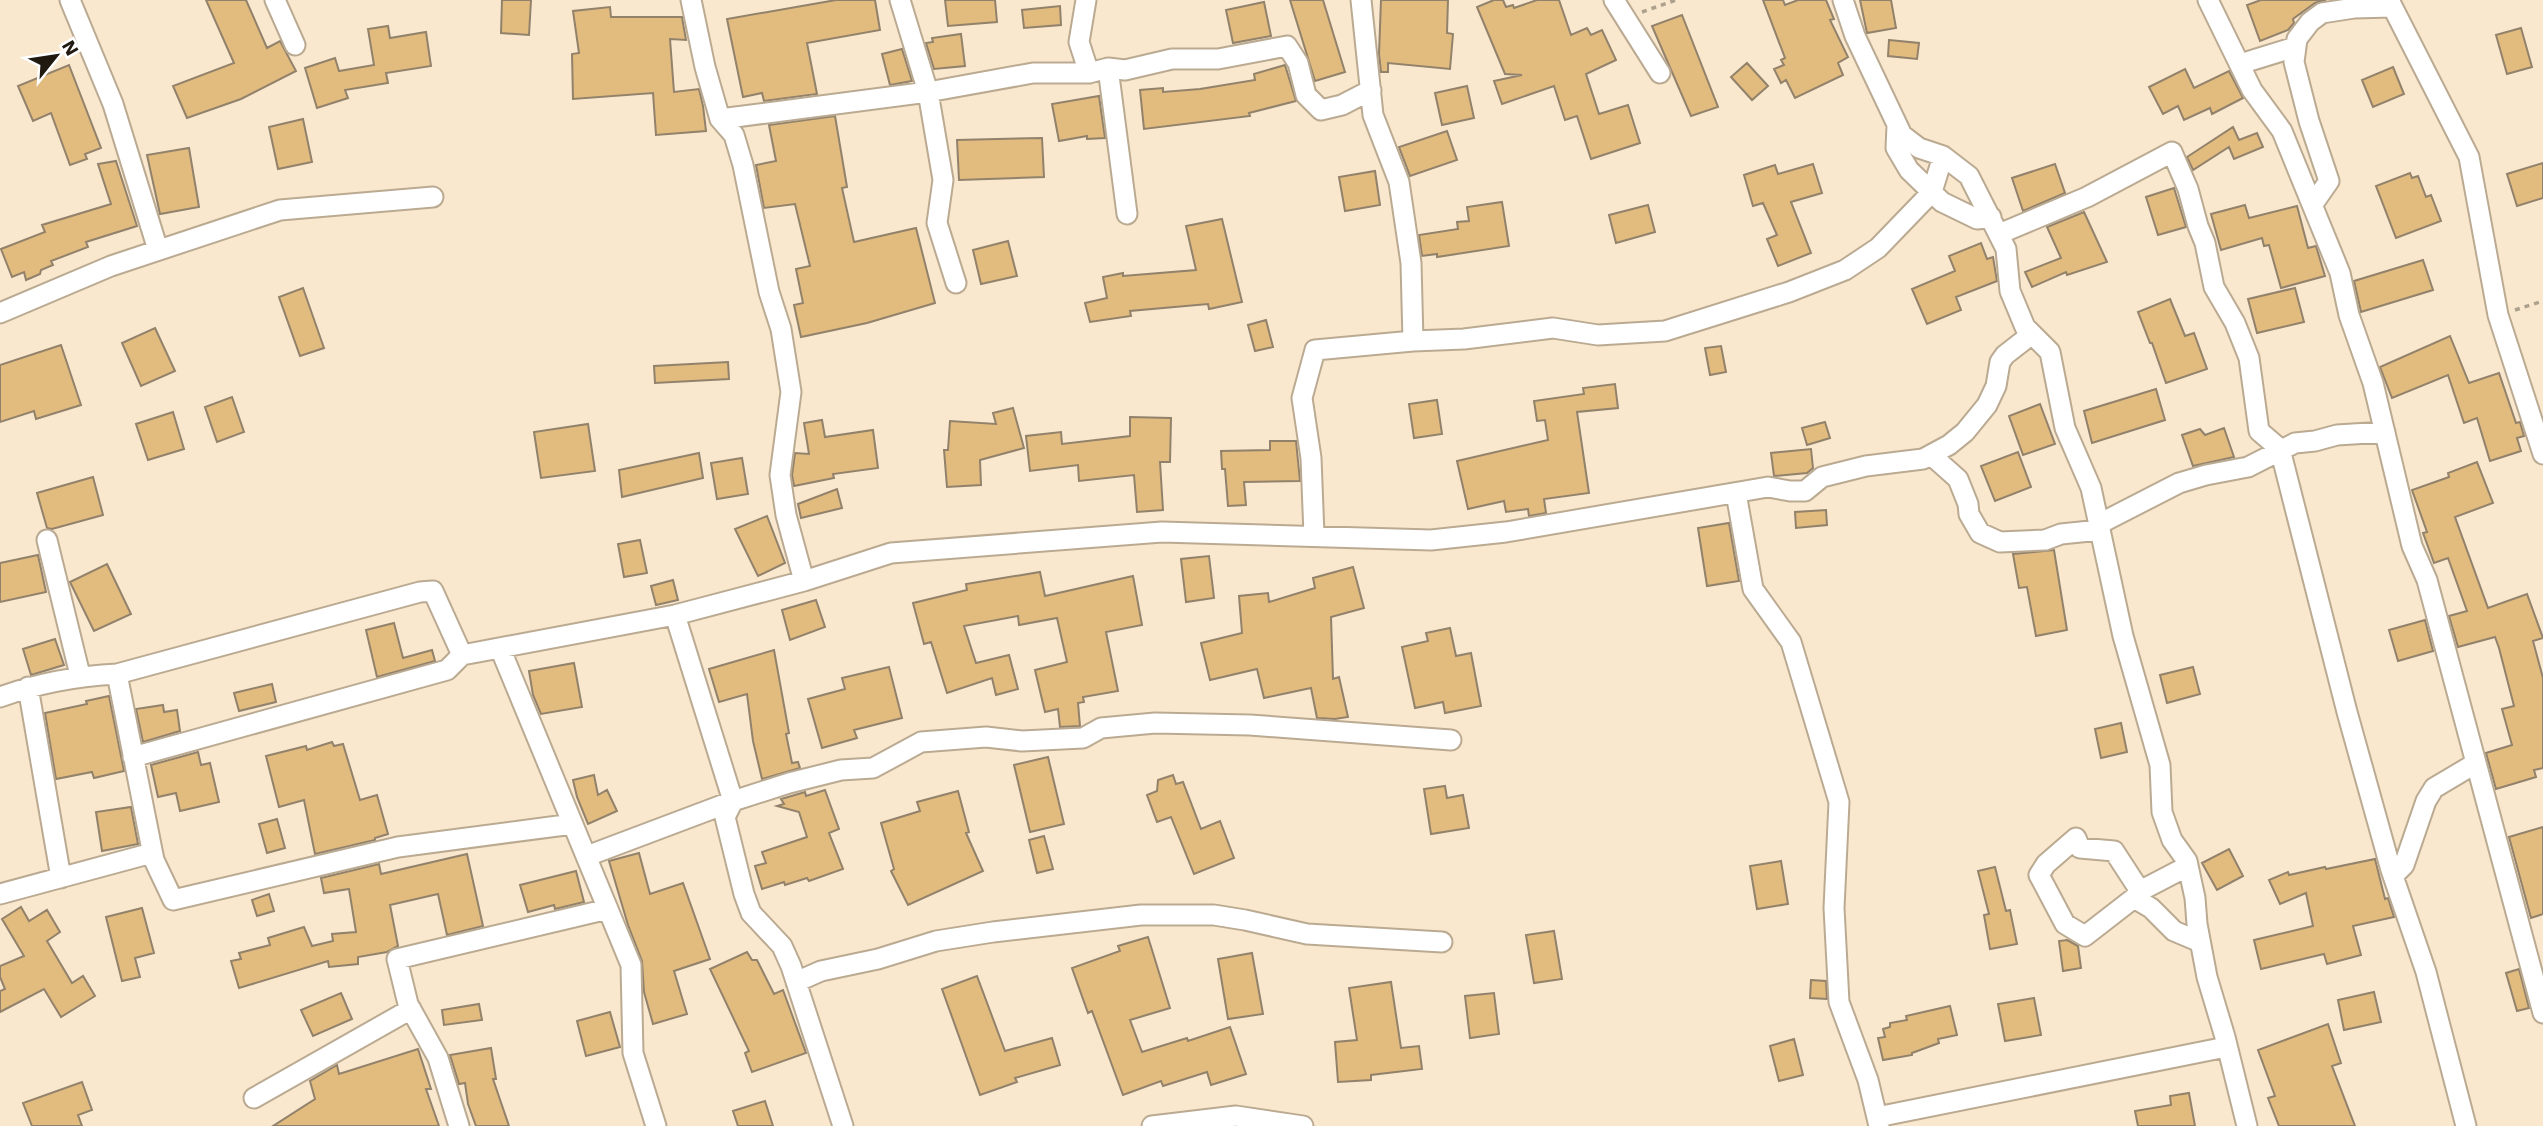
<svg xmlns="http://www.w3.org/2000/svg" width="2543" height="1126" viewBox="0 0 2543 1126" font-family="'Work Sans',sans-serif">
<rect width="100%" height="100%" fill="#f9e8ce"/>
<!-- building -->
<path fill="#e2bb7e" stroke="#92826b" stroke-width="2" d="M206,0H246L267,48L280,41L296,71L241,99L187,118L173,86L234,63Z
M502,0H531L529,35L501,33Z
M836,0H875L880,30L807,43L817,94L764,101L762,93L743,97L727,19Z
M945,0H995L997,22L948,26Z
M1290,0H1323L1345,72L1315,81Z
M1381,0H1448L1447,33L1453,34L1450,69L1388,63V72H1381L1379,54Z
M1494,0H1503L1506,7L1513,5L1514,8L1537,0H1559L1571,35L1587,28L1591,35L1602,30L1616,60L1586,74L1599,114L1628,105L1640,143L1591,159L1577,116L1565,120L1554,86L1502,104L1494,81L1522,75L1505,74L1477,7Z
M1763,0H1783L1785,5L1798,0H1826L1834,19L1830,20L1848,57L1838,63L1843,75L1795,98L1786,80L1781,83L1774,69L1784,65L1781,60L1785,58Z
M1860,0H1891L1896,28L1867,33Z
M2261,0H2326L2315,3L2293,19L2294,23L2288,30L2260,41L2247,5Z
M1264,2L1271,36L1233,43L1226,10Z
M1060,6L1061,25L1024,28L1022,10Z
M610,7L611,17H682L686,40L670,39L674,92L699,89L703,106L706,131L656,135L653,93L573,99L572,54L579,53L573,11Z
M1682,15L1718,107L1691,116L1652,26Z
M388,26L390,38L426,32L431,66L386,73L388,83L345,90L348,98L317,108L305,68L335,58L339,71L374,65L368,29Z
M2521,28L2532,67L2507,74L2496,35Z
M961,34L965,66L934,69L926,43L933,42L932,38Z
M1889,40L1919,43L1917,59L1888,56Z
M902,49L912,81L890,85L882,54Z
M1747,63L1768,86L1752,100L1731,77Z
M69,65L101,148L85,154L87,159L70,165L51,113L33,121L18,86Z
M1285,65L1296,101L1249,113L1250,116L1144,129L1140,90L1163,88V92L1200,89L1255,80L1254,74Z
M2393,67L2404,94L2373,107L2362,80Z
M2185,69L2194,88L2229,71L2243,98L2212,114L2210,108L2184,120L2178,106L2163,114L2149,87Z
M1467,86L1474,118L1442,125L1435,93Z
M1099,96L1105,138L1087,139V136L1059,141L1052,104Z
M835,116L847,187L842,188L854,242L916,228L935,303L867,323L801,337L794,305L803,303L796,269L810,266L795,204L764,208L756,165L776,161L769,125Z
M303,119L312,162L278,169L269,127Z
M2233,127L2239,140L2257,133L2263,147L2234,159L2229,147L2193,170L2187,157Z
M1447,131L1457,160L1410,176L1399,147Z
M1042,138L1044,177L959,180L957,140Z
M189,148L199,207L160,214L147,155Z
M116,161L137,226L86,242L88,247L51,261L53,265L41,270L40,274L26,280L24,272L12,277L1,249L45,232L42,225L111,204L98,164Z
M2543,163V198L2517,206L2507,174Z
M1813,164L1822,193L1791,202L1811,253L1778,266L1767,239L1777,235L1763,203L1753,206L1744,175L1775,165L1778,174Z
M2055,164L2065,193L2023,211L2012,178Z
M1375,171L1380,205L1345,211L1339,177Z
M2410,173L2412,178L2418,176L2426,197L2431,195L2441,221L2396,238L2376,186Z
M2174,188L2186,227L2158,235L2146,197Z
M1502,202L1509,246L1437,257V254L1422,256L1419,235L1458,229L1457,222L1469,221L1467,207Z
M1648,205L1655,232L1616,243L1609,215Z
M2245,205L2249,218L2297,206L2308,248L2316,246L2325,276L2281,288L2269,245L2264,246L2262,238L2221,250L2211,214Z
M2084,212L2107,262L2067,275L2066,272L2032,287L2025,272L2061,258L2047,227Z
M1222,219L1242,302L1209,309L1208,304L1130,311L1131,316L1090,322L1085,303L1107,298L1103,277L1123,273V276L1196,270L1186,226Z
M1008,241L1017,276L981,284L973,250Z
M1981,243L1987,259L1993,257L1997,281L1956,297L1961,310L1927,324L1912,289L1955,271L1949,256Z
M2423,260L2433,290L2361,312L2354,281Z
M303,288L324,348L300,356L279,297Z
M2295,288L2304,322L2257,333L2248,299Z
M2170,299L2185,336L2194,333L2207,369L2166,383L2152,343H2150L2138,312Z
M1266,320L1273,347L1255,351L1248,325Z
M155,328L175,371L141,386L122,343Z
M2450,336L2469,383L2499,373L2516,423L2520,422L2524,436L2517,438L2521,451L2490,461L2477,418L2464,423L2448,375L2392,398L2380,367Z
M61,345L81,405L36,419L34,411L0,422V365Z
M1721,346L1726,372L1710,375L1705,348Z
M728,362L729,379L655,383L654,366Z
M1615,384L1618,408L1577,412L1589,493L1544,499L1546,513L1529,516L1528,509L1506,512L1504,501L1468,509L1457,461L1548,440L1545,420L1537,421L1534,401L1584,394L1583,388Z
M2156,389L2165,420L2092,443L2084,411Z
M232,397L244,432L217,442L205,407Z
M1437,400L1442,434L1414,438L1409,404Z
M2040,404L2055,444L2023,455L2009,416Z
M1013,408L1024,448L980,460L981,485L947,487L944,450H948L950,421L996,424L993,413Z
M173,412L184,449L148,460L136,424Z
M1130,417L1171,418L1170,462H1160L1163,510L1137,512L1134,475L1079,481L1078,465L1030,471L1026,436L1061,432L1062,444L1130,436Z
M822,420L825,437L873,430L878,468L833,474L834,478L794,486L792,475L795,453L809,454L804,423Z
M1825,422L1830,438L1807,445L1802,428Z
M588,424L595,471L541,478L534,432Z
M2224,428L2234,457L2193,466L2182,435L2200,429L2205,435Z
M1270,441H1296L1300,481L1244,482L1246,505L1228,506L1225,469H1222L1221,451L1270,450Z
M1811,449L1813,468L1807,473L1774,476L1771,453Z
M2018,452L2031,487L1995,501L1981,466Z
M699,453L703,478L622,497L619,470Z
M742,458L748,494L717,499L711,463Z
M2477,462L2493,503L2455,517L2488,608L2527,594L2543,638L2533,641L2543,678V768L2534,770L2536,777L2496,789L2486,753L2512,745L2502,709L2514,706L2499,648L2495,637L2458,647L2449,616L2467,611L2448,558L2434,563L2423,533L2427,532L2412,490L2449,477L2448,473Z
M93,477L103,515L52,529L47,528L37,493Z
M837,489L842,508L801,518L798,504Z
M1826,510L1827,525L1796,528L1795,512Z
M767,516L785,563L758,576L735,529Z
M1729,523L1739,581L1707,586L1698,528Z
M640,540L647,573L624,577L618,544Z
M2054,550L2067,630L2036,636L2027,587L2019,588L2013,554Z
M38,555L46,592L0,602V563Z
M1209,556L1214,598L1186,602L1181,559Z
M107,564L131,614L94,631L70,582Z
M1353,567L1364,608L1331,617L1333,679L1339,677L1348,717L1335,719L1317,718L1311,688L1264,698L1257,669L1210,680L1201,643L1242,633L1239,596L1268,593L1269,602L1315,588L1313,578Z
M1040,572L1045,596L1133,576L1142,625L1106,632L1118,691L1083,697L1084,702L1078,703L1080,726L1060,727L1058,709L1045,712L1035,670L1067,662L1057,618L1019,625L1018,616L964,626L976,663L1009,655L1018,689L996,695L992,678L947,693L931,642L924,644L913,603L967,590L966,584Z
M673,580L678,600L656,605L651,586Z
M816,600L825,627L790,640L782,610Z
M2425,620L2433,651L2398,661L2389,630Z
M394,623L403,658L432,650L435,661L377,677L366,630Z
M1450,628L1456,656L1471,653L1481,706L1445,713L1443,702L1415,708L1402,647L1428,641L1426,633Z
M55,639L64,665L31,675L23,649Z
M774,650L789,733L786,734L792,763L798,762L800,768L762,779L753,741L747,694L719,702L709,669Z
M574,663L582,707L541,714L533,695L529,671Z
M889,667L902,718L854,730L857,738L822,748L808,699L845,689L842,678Z
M2193,667L2200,694L2167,703L2160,675Z
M272,684L276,702L239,711L234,693Z
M109,696L124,771L94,778L92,772L56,779L45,713L87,704L86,701Z
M163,705L164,712L177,710L180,731L143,742L136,709Z
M2121,723L2127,752L2101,758L2095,729Z
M332,742L334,746L343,744L360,800L377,795L388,834L375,838V840L315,854L304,800L279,807L266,756L306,746L307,750Z
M198,752L201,765L210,763L219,802L180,811L176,793L158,797L151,765Z
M1048,757L1064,824L1030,832L1014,765Z
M594,775L598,795L607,790L617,811L588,824L577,797L573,780Z
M1173,775L1176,784L1183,782L1201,829L1220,821L1234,858L1194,874L1171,817L1157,822L1147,795L1157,791L1158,780Z
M1445,786L1447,798L1463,795L1469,828L1431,834L1424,789Z
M825,790L839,829L829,833L843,869L809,881L807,878L785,885L784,882L762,889L755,866L766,863L762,852L807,837L799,812L777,806L784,804L781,799L805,792L806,796Z
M958,791L969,832L966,833L983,871L908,905L891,871L894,869L881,823L920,811L917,802Z
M131,807L138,844L102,851L96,812Z
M277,819L285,848L267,853L259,824Z
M2543,827V914L2531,918L2509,837Z
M1044,836L1053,869L1037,873L1029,840Z
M2229,849L2243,876L2217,890L2202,863Z
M639,853L650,894L683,883L710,959L674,971L687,1014L653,1024L644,992L642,961L628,925L609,861Z
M467,854L483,926L447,935L438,894L390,905L398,946L387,952L358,957V964L329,967L328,961L239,988L231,961L241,959L239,953L270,945L268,938L304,927L312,946L333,941L332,934L356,932L349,889L324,893L321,878L379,864L381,874Z
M2375,859L2385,899L2388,898L2394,917L2353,926L2361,955L2327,964L2324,954L2261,969L2254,940L2313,926L2306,893L2280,904L2269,880L2288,872L2289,875L2325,867L2326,869Z
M1781,861L1788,904L1757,909L1750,866Z
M1995,867L2006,911L2010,910L2017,944L1990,949L1984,915L1989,914L1978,871Z
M576,871L584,902L555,909L554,905L528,912L520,885Z
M269,894L274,911L257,916L252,900Z
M21,907L29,921L47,910L60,932L47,941L72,983L83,976L95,996L61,1017L44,989L0,1012V991L5,989L0,977V966L24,956L2,919Z
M142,908L154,953L135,958L140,977L122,981L106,917Z
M1554,931L1562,979L1534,983L1526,935Z
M1148,937L1170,1008L1130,1020L1142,1052L1187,1038L1188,1041L1230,1027L1246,1074L1211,1085L1207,1072L1163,1086L1161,1081L1123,1095L1092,1011L1088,1013L1072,968L1120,951L1118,946Z
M2067,940L2078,946L2081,968L2063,971L2059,941Z
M747,952L752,960H757L774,994L783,990L806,1053L752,1072L745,1053L749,1051L710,969Z
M1252,953L1263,1014L1228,1019L1218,959Z
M2519,969L2529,1008L2517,1011L2506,973Z
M977,976L1005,1051L1052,1038L1060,1065L1015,1078L1017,1082L980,1095L942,989Z
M1811,980L1826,981L1827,999L1810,998Z
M1391,982L1401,1048L1419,1046L1422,1069L1371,1075V1080L1338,1082L1335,1042L1357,1040L1349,988Z
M2374,992L2381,1022L2344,1030L2338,1000Z
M341,993L352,1019L313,1036L301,1010Z
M1494,993L1499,1034L1470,1038L1465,996Z
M2034,998L2041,1035L2005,1041L1998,1004Z
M479,1004L482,1020L444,1025L442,1010Z
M1950,1006L1957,1035L1938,1039L1939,1043L1912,1053V1055L1883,1060L1878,1038L1885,1037L1883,1029L1890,1027V1023L1907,1020L1906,1016Z
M610,1012L620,1047L586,1056L577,1021Z
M2328,1024L2341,1063L2332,1066L2355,1126H2279L2268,1098L2275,1096L2258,1050Z
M1794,1039L1803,1075L1779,1081L1770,1046Z
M491,1048L496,1079H493L509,1126H476L468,1104L465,1083L459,1084L450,1055Z
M418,1049L431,1089H426L439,1126H273L315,1099L310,1081L337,1065L339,1074Z
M82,1082L92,1110L78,1115L82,1126H32L23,1103Z
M2189,1093L2195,1126H2138L2135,1111L2171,1105L2170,1096Z
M765,1101L773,1126H738L733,1111Z"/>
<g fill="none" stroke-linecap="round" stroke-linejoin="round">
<!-- minor casing -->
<g stroke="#bbaa92" stroke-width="23">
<path id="minor" d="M70,0L113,104L158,250
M275,0L295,45
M691,0L705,67L720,119L734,135L743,165L769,292L781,329L791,392L780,475L786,515L804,581
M900,0L928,92L943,180L937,223L956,283
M1086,0L1079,42L1089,73
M1614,0L1660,73
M1843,0L1855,36L1902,135L1919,148L1943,156L1969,176L2006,249L2010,291L2025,327L2050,352L2065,428L2091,488L2123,636L2160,765L2162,812L2172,840L2187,861L2195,898L2197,924L2207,977L2225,1037L2247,1126
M2208,0L2252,90L2282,131L2340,273L2349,315L2373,383L2412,546L2427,580L2543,1013
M2389,0L2469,157L2498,315L2543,454
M2240,64L2295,47
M1108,68L1125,70L1172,59H1218L1287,46L1298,63L1306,95L1321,110L1342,105L1371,90
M720,119L928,92L1033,73H1089L1108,68L1127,214
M1897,126L1896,148L1909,170L1942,202L1977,219L1991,217
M2313,204L2329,181L2309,121L2294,62L2297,39L2310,22L2322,13L2354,8L2392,7
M1999,234L2087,197L2172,152L2188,189L2198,226L2205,243L2214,287L2235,323L2249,358L2259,431L2280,449L2347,712L2391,870L2426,972L2466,1126
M0,313L111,266L280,210L433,197
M1413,341L1464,339L1553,328L1598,335L1665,331L1789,292L1845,270L1878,248L1932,192L1943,156
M1931,455L1958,479L1968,504L1969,514L1980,533L2000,542L2045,540L2061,534L2100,530
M1736,493L1753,589L1791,642L1839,802L1834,908L1839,1002L1868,1080L1879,1126
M2099,524L2179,483L2206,475L2248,467L2295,443L2315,441L2337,435L2385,432
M1314,535L1311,458L1302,398L1315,350L1413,341L1411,263L1399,182L1373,115L1361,0
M47,540L80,675
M675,615L733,801L725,817L744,894L751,913L782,946L791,966L843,1126
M500,648L631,965L633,1053L656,1126
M117,674L154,860L173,900L398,847L573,824
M28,687L61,878
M0,697C39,683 76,676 117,674L420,592L433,591L462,655L675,615L804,581L891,553L1162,532L1431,540L1506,532L1768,487L1790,491H1805L1822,477L1866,466L1923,459L1949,445L1965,432L1987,405L1996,386L2000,362L2005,355L2032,334
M133,757L447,670L462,655
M587,856L733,801L789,783L841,770L873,768L921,742L986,737L1022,741L1083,738L1101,728L1155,723L1250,725L1451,740
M2188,866L2140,891L2114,851L2080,848L2076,838L2046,864L2039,875L2065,924L2085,936L2134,898L2151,908L2174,931L2200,942
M2393,876L2404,865L2426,801L2434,788L2476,763
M0,894L152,853
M796,982L821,971L878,959L936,941L993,932L1141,915H1214L1245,920L1307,934L1442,942
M254,1098L411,1009
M1877,1117L2226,1047
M459,1126L438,1058L408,1004L397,959L608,909
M1152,1126L1236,1116L1303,1126"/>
</g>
<!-- path -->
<path stroke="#ada08c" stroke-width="3.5" stroke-dasharray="5 5" stroke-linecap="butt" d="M1642,12L1676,0
M2515,310L2543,301"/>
<!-- minor -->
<use href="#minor" stroke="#fff" stroke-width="19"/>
</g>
<!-- north arrow -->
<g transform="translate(56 56) rotate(60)" stroke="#ffffff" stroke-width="5" paint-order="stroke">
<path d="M0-5L12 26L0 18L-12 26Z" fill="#1f1910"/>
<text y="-10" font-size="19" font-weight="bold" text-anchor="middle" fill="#1f1910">N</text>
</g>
</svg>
